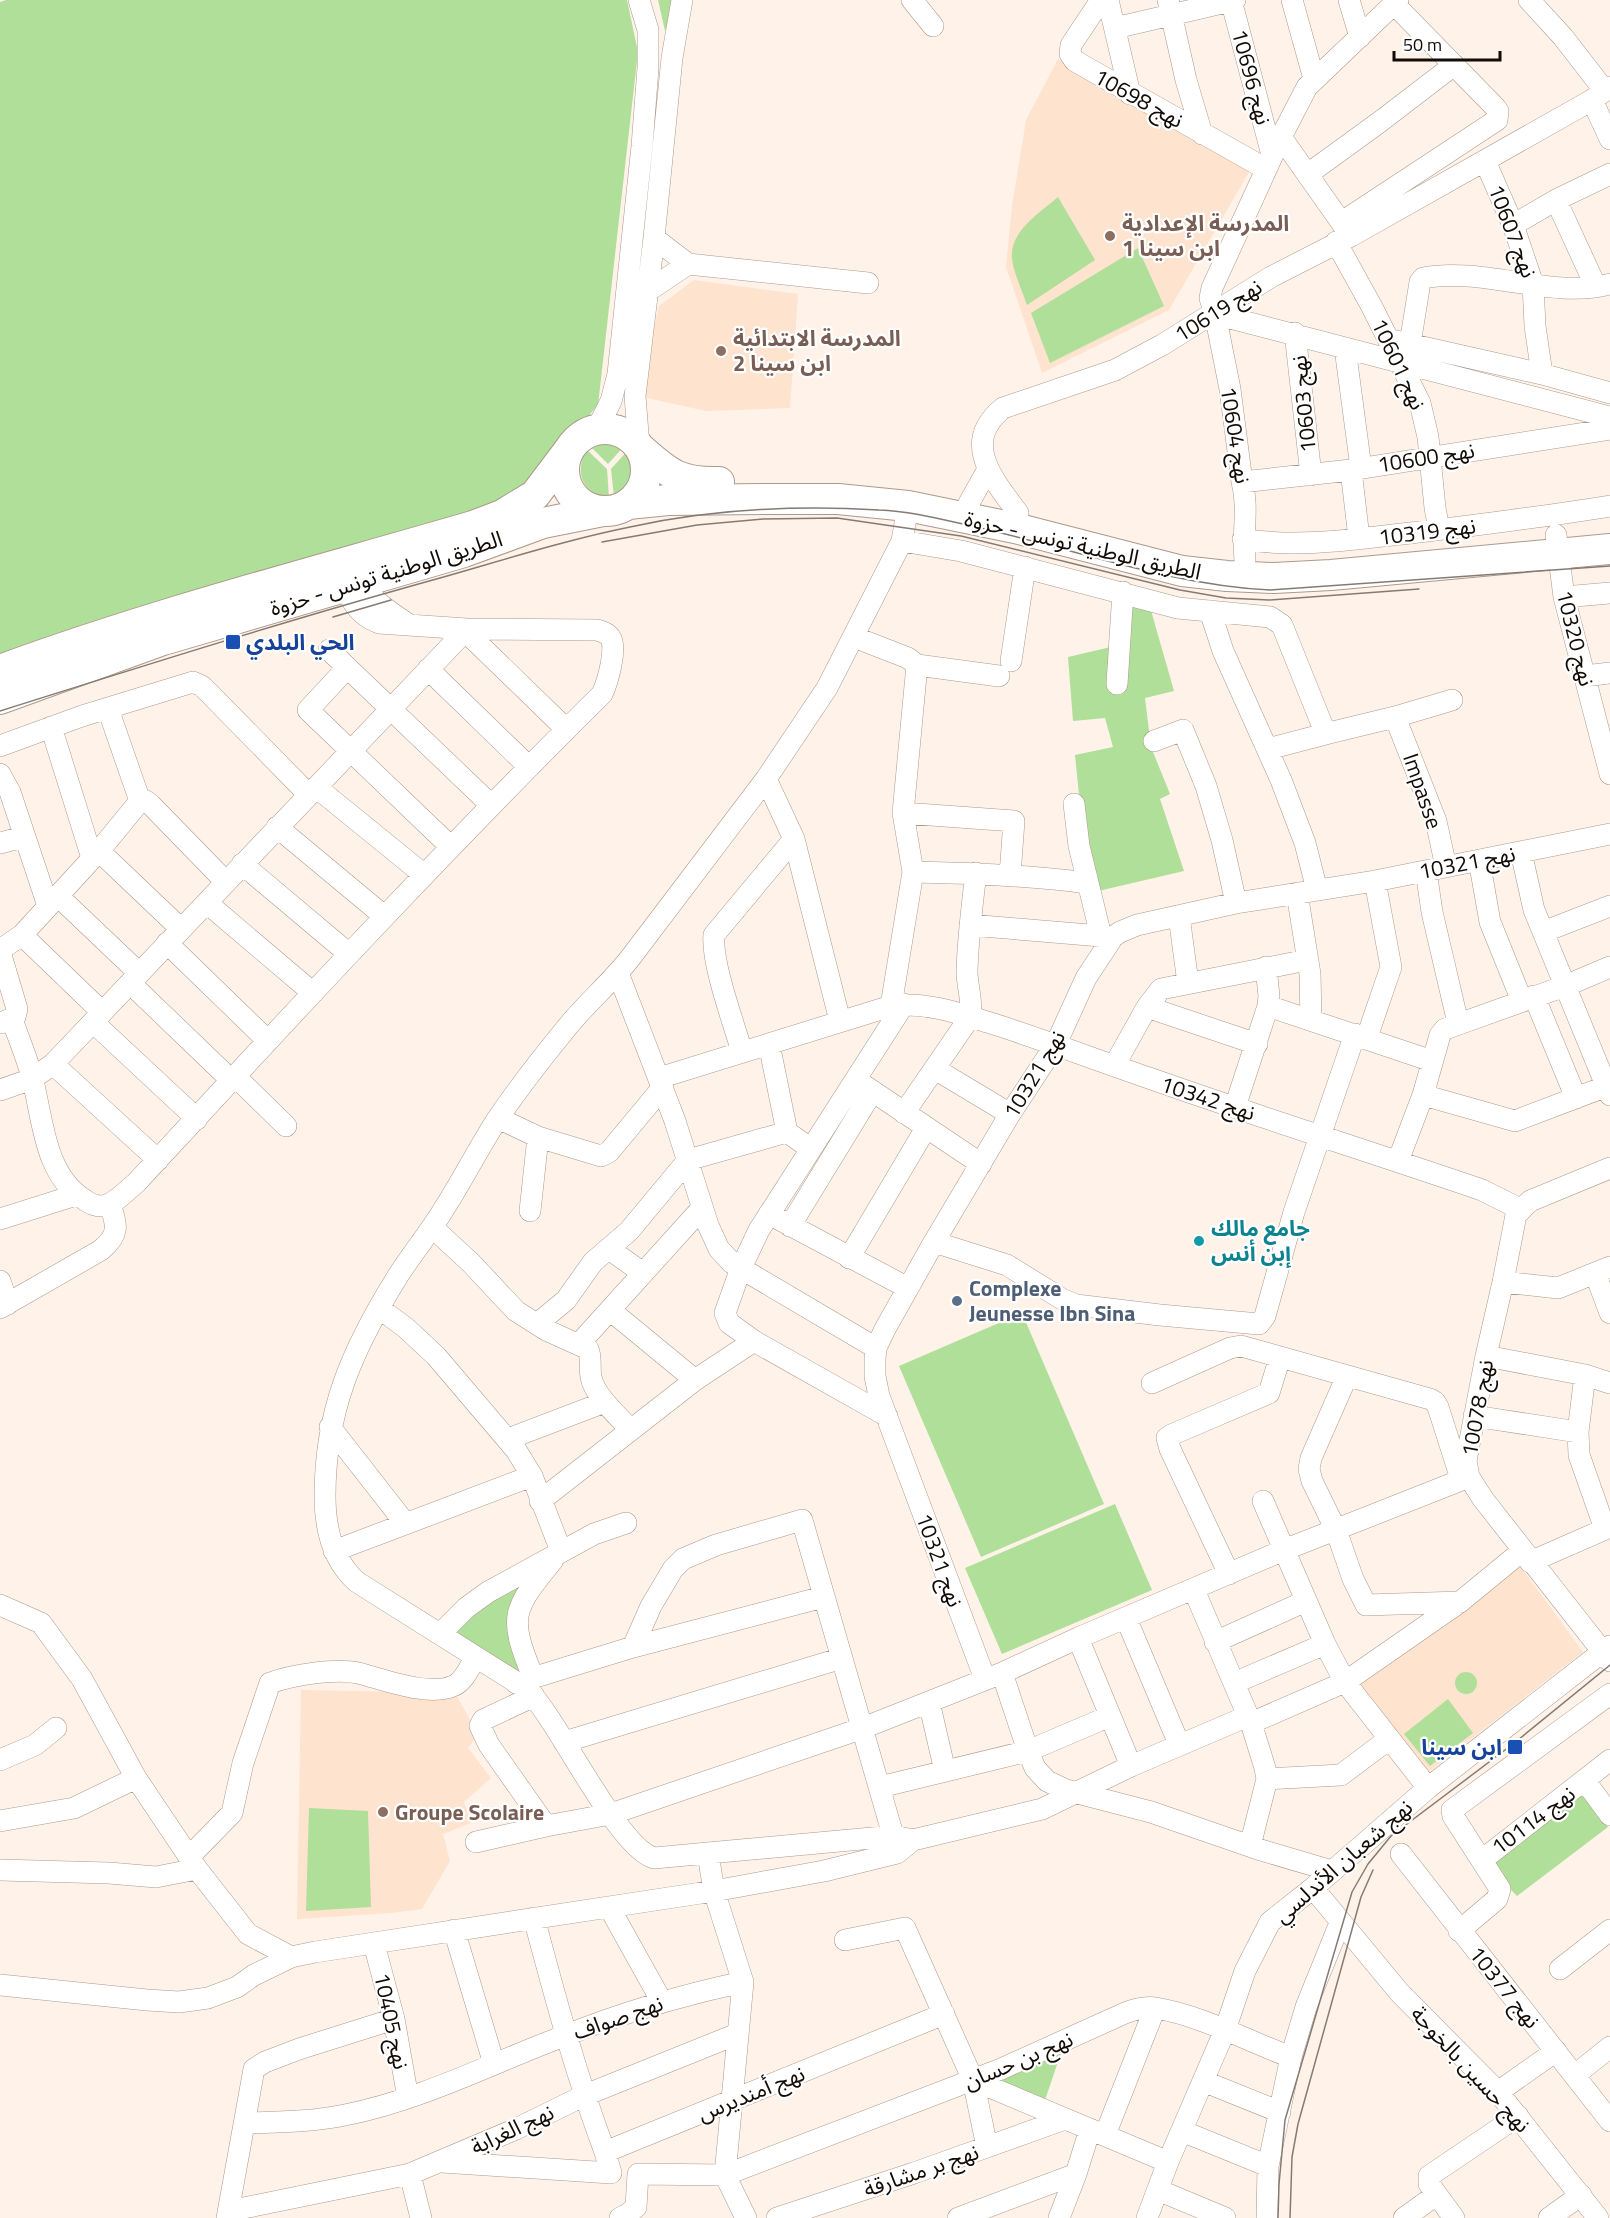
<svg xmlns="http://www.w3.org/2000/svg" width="1610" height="2218" viewBox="0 0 1610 2218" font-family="'Titillium Web','Noto Sans Arabic',sans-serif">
<rect width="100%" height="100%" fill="#fff2e9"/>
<!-- built -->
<path fill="#fee3ce" d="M1058,59L1249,172L1169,310L1042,373L1006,267L1012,206L1026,120Z
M694,280L798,294L790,408L706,411L638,396L659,306Z
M1515,1559L1583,1652L1426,1774L1354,1685Z
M301,1690L455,1693L478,1734L468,1748L491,1778L464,1802L471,1823L443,1834L450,1861L422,1909L391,1913L297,1919Z"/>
<!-- green -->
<path fill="#b0df99" d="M6,0H627L638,52L598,405L515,502L0,658V2Z
M658,0H675L665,31Z
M1058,197L1095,260L1027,305C1022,290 1014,274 1012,259C1009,231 1040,213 1058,197Z
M1138,248L1164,306L1050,363L1031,313Z
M609,439L626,444L608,464L590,446L597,442Z
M630,448C641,470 641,488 614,497L611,469Z
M586,449L607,469L609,498C581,493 575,473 586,449Z
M1116,598L1150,607L1174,691L1145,698L1151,747L1170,794L1160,799L1184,871L1094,892L1084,845L1075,755L1113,747L1105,718L1073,721L1068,657L1115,646Z
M1022,1313L1104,1504L981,1557L899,1366Z
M1115,1504L1152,1590L1002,1654L965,1568Z
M526,1580L521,1672H517L454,1632L476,1610Z
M1455 1683a11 11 0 1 1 22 0a11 11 0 1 1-22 0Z
M1448,1699L1473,1733L1430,1766L1404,1734Z
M1581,1792L1608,1827L1517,1896L1486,1864Z
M309,1808L368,1811L371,1907L306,1911Z
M1062,2050L1043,2106L990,2082Z"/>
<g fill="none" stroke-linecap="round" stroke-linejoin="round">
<!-- minor casing -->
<g stroke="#ad998b" stroke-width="22">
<path id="minor" d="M912,0L933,26
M1101,0L1071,45L1070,54L1075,61L1266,169
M1108,0L1130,94
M1168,0L1186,80L1202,134
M1231,0L1272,155
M1292,0L1314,79
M1349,0L1360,37
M1529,0L1563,37L1604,90
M1115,28L1235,0
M1592,100L1610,139
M1281,137L1348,232
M1485,161L1513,225L1533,284L1535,326L1542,374
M1308,174L1381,121L1454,65
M1556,200L1596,287
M1342,222L1497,120L1498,111L1495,107L1394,4
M1513,225L1556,200L1610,174
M1336,242L1372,307L1420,403L1428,437L1435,508L1439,529
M688,264L868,283
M648,291L688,264L654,238
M1215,314L1610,417
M1295,333L1311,475
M1396,341L1542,374L1610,393
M1410,344L1420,282L1423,278C1484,266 1552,300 1610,284
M1345,348L1361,468
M597,429L611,401L618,374L642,146L648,68V30L639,0
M639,446L635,396L654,238L672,58L682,0
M1351,470L1359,538
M1242,482L1351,470L1610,429
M969,503L988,469
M908,506L902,541L827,688L766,779L631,957C610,984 584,1005 564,1031C541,1059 518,1089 498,1118C478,1149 462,1181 442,1212C428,1235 410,1256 396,1279C352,1350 325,1411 325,1496C325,1528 332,1560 357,1582L527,1689C559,1721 617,1847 654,1858L894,1836L913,1840L1042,1809L1131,1766L1248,1716
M1018,513C994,480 960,443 1003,408L1115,370L1162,345L1271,277L1351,236L1592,100L1610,87
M1556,535L1564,597L1610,774
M1243,539C1296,548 1349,540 1402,534C1471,526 1541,517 1610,506
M902,541L961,551L1178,608L1270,617L1282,625L1323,727L1329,733L1395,717L1452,700
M1245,560C1242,533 1249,508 1242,482L1230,389L1215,314L1210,298L1212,288L1281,137L1307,87L1398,0
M356,569C366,597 384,608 408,624
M1564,597L1610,593
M1210,611L1223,651L1281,780L1305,843L1317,890
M465,631L566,729
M854,637L908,658L917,665L903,813L913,872L891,1006
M329,650L491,805
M1011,661L1025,567
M917,665L999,676
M347,668L308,710L451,847
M428,669L528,766
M1585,676L1610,673
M1117,684L1123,592
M108,709L140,801
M1395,717L1436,821L1446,867
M51,727L92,858
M1154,741L1183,730L1206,786L1222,840L1236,903
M0,746L82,716L193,682L202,686L212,696L309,795
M1268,749L1329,733
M0,774L10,792L48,906
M766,779L794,839L840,1021
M316,787L423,874
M1074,804L1079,846L1101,936L1113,937
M903,813L1014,821L1010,875
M277,827L384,916
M0,843L23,837
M99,851L181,929
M1521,852L1534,910L1610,1095
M1479,860L1490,922L1522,1001
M242,864L349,954
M1426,871L1432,912L1458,1023
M913,872C971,873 1029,875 1087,883
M1297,893L1310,974L1311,1019
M58,896L139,973
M207,903L313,993
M1179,916L1188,983
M970,925L1101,936
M1543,932L1610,906
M22,935L102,1012
M167,943L268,1041
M0,950L22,935L99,851L140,801H146L151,805L226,882
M0,952L17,1009L15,1017L1,1023
M618,973L675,1121L708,1225L719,1249L732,1263L876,1348
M130,983L231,1080
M1534,996L1576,1098
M1268,1006L1432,1061
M1147,1007L1257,1044
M12,1019C19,1040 28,1060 33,1081C43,1121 45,1176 85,1200C90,1204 95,1206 102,1206C114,1205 126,1191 136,1183C289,1018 441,853 602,694C607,684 618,647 610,637C607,633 601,631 597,630L467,629L379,623C357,615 348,597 342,575
M93,1022L197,1119
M1367,1037L1391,967L1375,881
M769,1044L787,1132
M742,1052C734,1024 711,962 714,935L794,839
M53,1064L158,1160
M1114,1066L1147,1007L1161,989L1307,960
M935,1069L1010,1114
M235,1076L286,1126
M659,1078L891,1006C926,1001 961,1014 994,1024C1046,1041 1097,1060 1149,1078C1259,1117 1371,1152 1482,1190L1520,1209
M862,1084L981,1164
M0,1090L32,1079L53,1064L467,629
M1423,1095L1515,1121L1607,1086
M1235,1107L1268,1006L1269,996L1266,967
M904,1113L970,1017C973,1001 967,987 967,971C968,938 972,905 976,873
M498,1118L538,1137L601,1156L609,1152L663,1087
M1398,1161L1423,1095L1440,1035L1445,1029L1565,986L1610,967
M530,1211L538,1137
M769,1214L908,1288
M0,1219L76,1195
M790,1226L872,1092
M432,1227L471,1263L516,1311L546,1330L588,1349C592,1358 589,1367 591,1377C594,1395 619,1417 631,1430
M934,1242L1007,1265L1062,1299L1076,1305L1160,1315L1259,1324L1265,1316L1294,1212L1355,1034
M609,1249L643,1273
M849,1258L926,1128
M1595,1273L1610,1313
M0,1281L8,1304
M1503,1282L1558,1288L1610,1267
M0,1308L101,1250C120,1234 117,1226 110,1204
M379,1308L406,1328L436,1356L516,1450L532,1476L561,1551
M610,1310L695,1380
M537,1324L566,1300L593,1262L629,1231L688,1160L787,1132L811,1149
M579,1344L702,1208
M1486,1356L1585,1375L1610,1383
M1585,1375L1578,1432L1579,1455L1605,1529
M1347,1376L1311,1458L1309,1469L1312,1481L1336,1530L1353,1579L1366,1605L1460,1602
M1152,1383L1230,1348L1241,1346L1430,1399L1435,1402L1438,1407L1461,1479
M887,1416L754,1341L729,1323L725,1313L741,1268L759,1230L904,1004
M1474,1416L1578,1432
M330,1427L405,1523
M508,1439L605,1402
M540,1501L695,1380L754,1341
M1263,1501L1325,1644L1345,1682L1428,1788
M334,1551L532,1476
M1530,1562L1610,1527
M1229,1574L1170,1449L1167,1438L1171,1435L1269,1393L1280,1357
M1194,1590L1251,1723L1265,1768L1267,1779
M0,1605L41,1623L82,1679L136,1778L197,1869L248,1934L291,1957
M1126,1618L1179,1744
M440,1634L466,1608L488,1592L594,1534L626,1523
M1078,1638L1131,1766
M1215,1642L1306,1601
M633,1647L651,1606L673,1569L683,1559L716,1545L802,1520L897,1849
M1610,1661L1483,1499L1469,1477L1466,1461L1486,1356L1503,1282L1516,1215L1530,1201L1610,1168
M1002,1673L1028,1751L1035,1768L1047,1781L1066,1790L1151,1812L1261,1850L1332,1871
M533,1677C508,1616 512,1610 553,1560
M985,1679L879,1396L875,1376V1359L876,1348L885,1329L934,1242L1010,1114L1056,1044L1086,978L1113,937L1120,932L1137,925L1236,903L1375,881L1610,834
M516,1683L633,1647L823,1597
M1234,1683L1325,1644
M534,1696L483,1720L480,1726L489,1745L546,1826
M929,1702L945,1771
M1251,1723L1345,1682L1460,1602L1522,1551
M564,1742L842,1658
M0,1760L35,1745L56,1728
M1585,1781L1610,1815
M880,1787L1028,1751L1110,1716
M0,1821L74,1808L136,1778
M476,1842L546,1826L611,1814L863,1728L1002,1673L1078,1638L1284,1550L1469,1477
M1250,1846L1267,1779L1341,1775L1389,1739
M708,1854L714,1891L743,1982L725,2175L746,2218
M1401,1854L1610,2121
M189,1857L232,1813L243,1763L270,1683C292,1675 335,1668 358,1673C383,1679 428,1697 453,1686C464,1682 470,1666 476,1657
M1482,1860L1610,1760
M0,1870L109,1873L156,1877L197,1869
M1313,1888L1399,1992L1498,2092L1598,2218
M609,1907L662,2002
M534,1918C555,1997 576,2075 605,2152
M454,1930L494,2064
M1459,1931L1497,1899L1500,1889L1453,1816L1452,1810L1610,1694
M845,1940L905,1928L973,2080L987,2147
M374,1944L394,2019L408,2098
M1560,1969L1610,1930
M0,1985L147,2000L179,2002L208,1998L237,1987L254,1975L291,1957L315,1952L714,1891L824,1871L897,1853L913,1840
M1291,2057L1306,2007L1340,1923
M1575,2075L1610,2047
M973,2080L1168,2162
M1203,2081L1280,2112
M1498,2092L1556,2051
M245,2123C278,2122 312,2122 345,2115C421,2100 492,2063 564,2036C622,2013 682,1995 743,1982
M1182,2131L1268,2166
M1105,2135L1155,2008
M442,2162L611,2173L605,2152L944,2014
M410,2174L421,2218
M1158,2190L1225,2218
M229,2211L410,2174L516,2129L583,2096L737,2034
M227,2218L254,2069L265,2062L299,2049L394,2019
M620,2218L628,2214L636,2207L638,2174L725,2175L1001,2069L1125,2013C1135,2009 1145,2006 1156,2008C1203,2016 1247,2041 1291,2057L1268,2166L1267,2218
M777,2218L914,2173L1065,2119
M958,2218L1076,2174L1090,2129
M1059,2218L1076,2174
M1147,2218L1168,2162L1225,2030L1245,1971L1270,1922L1313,1888L1428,1788L1610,1646
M1404,2218L1436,2195
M1454,2218L1429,2184V2176L1518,2116
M1549,2218L1581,2195"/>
</g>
<!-- highway casing -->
<g stroke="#ad998b" stroke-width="32">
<path id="highway" d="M564 470a41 41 0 1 1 82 0a41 41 0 1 1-82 0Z
M642,450C670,475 681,483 719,482
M628,504L668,500L764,499H838L908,506L1015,528L1182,571L1227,576L1274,578L1331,575L1610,549
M0,670C155,613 315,572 473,526L502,515L535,495L569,450
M0,699L163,640L464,552L543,523L603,511"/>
</g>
<!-- minor -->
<use href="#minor" stroke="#fff" stroke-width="21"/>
<!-- highway -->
<use href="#highway" stroke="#fff" stroke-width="30"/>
<!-- tram -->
<path stroke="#857b74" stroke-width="1.5" d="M602,542L697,525L763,519L837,518L961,536L1180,590L1226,598L1269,600L1419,589
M333,617L391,600
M0,711C146,665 292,619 440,578C503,560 566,540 630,527C712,509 795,505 879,510C912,511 944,520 976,527C1074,549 1170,585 1270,590L1610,566
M1278,2218L1279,2184L1285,2120L1352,1892L1368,1864L1391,1836L1513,1744L1610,1665
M1290,2218L1292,2157L1298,2124L1361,1897L1373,1870"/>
</g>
<!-- markers -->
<g fill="#8d6e63" stroke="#fff" stroke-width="2">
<circle cx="1110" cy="236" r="6"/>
<circle cx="721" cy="351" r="6"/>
<circle cx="383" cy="1812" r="6"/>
</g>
<g fill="#1a4fb4" stroke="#fff" stroke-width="2">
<rect x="225" y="634" width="16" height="16" rx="3"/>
<rect x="1507" y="1739" width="16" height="16" rx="3"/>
</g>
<circle fill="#0f9aa8" stroke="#fff" stroke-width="2" cx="1199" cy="1241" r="6"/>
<circle fill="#5c6f8a" stroke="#fff" stroke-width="2" cx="957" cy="1301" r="6"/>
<g text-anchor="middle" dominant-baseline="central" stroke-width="4.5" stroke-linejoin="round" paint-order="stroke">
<!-- street labels -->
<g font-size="22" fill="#120b06" stroke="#fff">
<text transform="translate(1252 77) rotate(75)">نهج 10696</text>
<text transform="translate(1139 98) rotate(29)">نهج 10698</text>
<text transform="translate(1513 231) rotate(69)">نهج 10607</text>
<text transform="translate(1218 310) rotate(-32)">نهج 10619</text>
<text transform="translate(1399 364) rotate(65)">نهج 10601</text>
<text transform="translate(1303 404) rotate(-96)">نهج 10603</text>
<text transform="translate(1236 435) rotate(81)">نهج 10604</text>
<text transform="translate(1426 457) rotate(-9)">نهج 10600</text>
<text transform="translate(1427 531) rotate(-7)">نهج 10319</text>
<text transform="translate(1083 545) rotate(13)">الطريق الوطنية تونس - حزوة</text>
<text transform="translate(386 573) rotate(-17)">الطريق الوطنية تونس - حزوة</text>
<text transform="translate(1576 638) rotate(76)">نهج 10320</text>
<text transform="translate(1423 791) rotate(71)">Impasse</text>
<text transform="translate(1467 862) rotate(-11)">نهج 10321</text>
<text transform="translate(1034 1074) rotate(-59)">نهج 10321</text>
<text transform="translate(1208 1098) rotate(18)">نهج 10342</text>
<text transform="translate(1477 1408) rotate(-80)">نهج 10078</text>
<text transform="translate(940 1560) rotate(70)">نهج 10321</text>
<text transform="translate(1533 1820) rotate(-37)">نهج 10114</text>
<text transform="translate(1343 1861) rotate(-41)">نهج شعبان الأندلسي</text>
<text transform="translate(1505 1987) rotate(51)">نهج 10377</text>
<text transform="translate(618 2017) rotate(-19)">نهج صواف</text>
<text transform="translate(392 2021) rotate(78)">نهج 10405</text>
<text transform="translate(1018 2060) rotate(-23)">نهج بن حسان</text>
<text transform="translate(1471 2069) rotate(47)">نهج حسين بالخوجة</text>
<text transform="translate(751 2093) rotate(-22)">نهج أمنديرس</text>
<text transform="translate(512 2129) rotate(-25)">نهج الغرابة</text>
<text transform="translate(921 2170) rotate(-19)">نهج بر مشارقة</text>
</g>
<!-- education labels -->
<g font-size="22" font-weight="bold" fill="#785e54" stroke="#fff" text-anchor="start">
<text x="1122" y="223">المدرسة الإعدادية<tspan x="1122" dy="25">ابن سينا 1</tspan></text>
<text x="733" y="338">المدرسة الابتدائية<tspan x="733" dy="25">ابن سينا 2</tspan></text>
<text x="395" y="1812">Groupe Scolaire</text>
</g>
<!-- transit labels -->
<g font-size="22" font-weight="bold" fill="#164399" stroke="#fff" text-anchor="start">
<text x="246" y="642">الحي البلدي</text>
<text x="1502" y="1747" text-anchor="end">ابن سينا</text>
</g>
<!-- culture labels -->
<g font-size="22" font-weight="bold" fill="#0d838f" stroke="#fff" text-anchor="start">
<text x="1211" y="1228">جامع مالك<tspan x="1211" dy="25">إبن أنس</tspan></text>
</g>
<!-- service labels -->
<g font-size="22" font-weight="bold" fill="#4e5e75" stroke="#fff" text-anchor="start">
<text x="969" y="1288">Complexe<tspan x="969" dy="25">Jeunesse Ibn Sina</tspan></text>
</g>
</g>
<!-- scale -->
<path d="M1394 51v9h106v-9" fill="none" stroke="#120b06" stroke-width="3"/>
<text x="1403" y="51" font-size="18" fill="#120b06" stroke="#ffffff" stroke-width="4.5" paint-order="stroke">50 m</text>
</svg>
